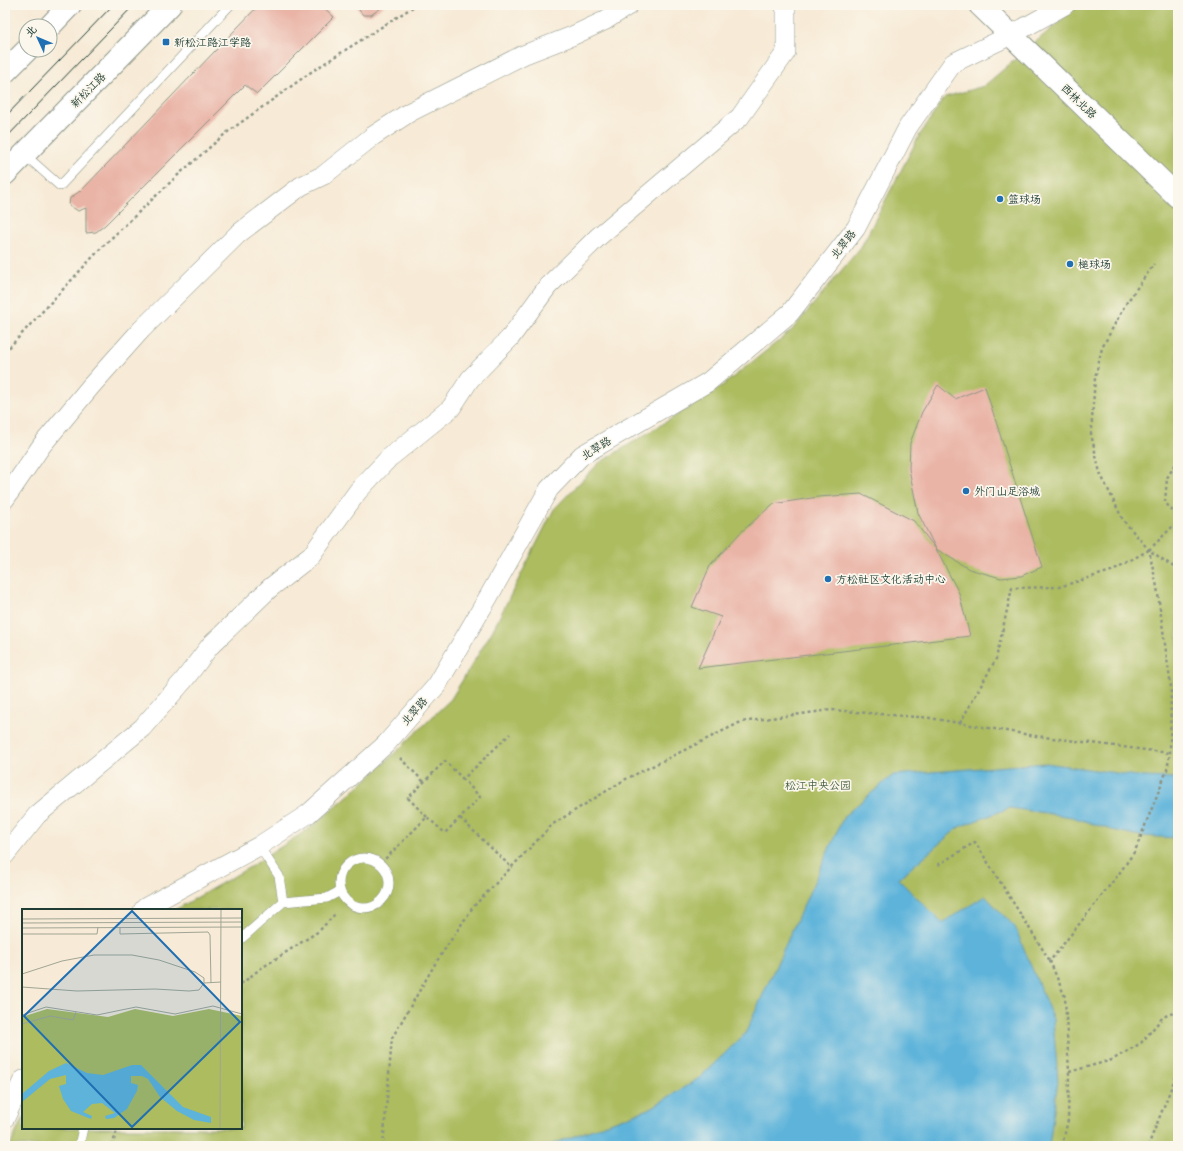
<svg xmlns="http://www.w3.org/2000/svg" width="1183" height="1151" viewBox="0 0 1183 1151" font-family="Delius,'LXGW WenKai TC',sans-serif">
<rect width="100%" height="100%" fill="#fbf7ec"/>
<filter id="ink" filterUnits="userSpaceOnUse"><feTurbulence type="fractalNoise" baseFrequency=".025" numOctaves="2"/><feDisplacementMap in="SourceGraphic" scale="8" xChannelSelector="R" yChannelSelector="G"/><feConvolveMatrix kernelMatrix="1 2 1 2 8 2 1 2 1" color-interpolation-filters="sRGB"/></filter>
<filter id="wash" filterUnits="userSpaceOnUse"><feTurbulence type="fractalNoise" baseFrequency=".012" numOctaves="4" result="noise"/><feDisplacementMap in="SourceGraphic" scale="16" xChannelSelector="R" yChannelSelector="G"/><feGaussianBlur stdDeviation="0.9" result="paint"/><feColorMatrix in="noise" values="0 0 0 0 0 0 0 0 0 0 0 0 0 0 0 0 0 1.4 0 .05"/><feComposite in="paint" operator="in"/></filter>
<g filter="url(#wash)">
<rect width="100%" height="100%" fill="#f7ead6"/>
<!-- green -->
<path fill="#acbc5f" stroke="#667c4a" d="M1082,5H1178V1146H10L23,1117V1128H241V910H175L250,867L313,826L374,773L451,699L493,630L554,509L599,463L713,393L791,331L861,247L919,136L945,97L984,86L1072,11Z"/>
<!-- water -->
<path fill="#5db3da" stroke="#3e7887" d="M1046,763L1144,777L1178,778V838L1140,836L1112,830L1072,817L1010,808L959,827L898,879L942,923L985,896L1015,927L1053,1019L1058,1081L1049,1146H547L651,1108L699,1078L745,1034L844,816L893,775Z"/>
<g id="blocks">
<!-- building -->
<path fill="#e9b3a6" d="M259,5H321L334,17L257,94L245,85L105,225L96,232L86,233V208L78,211L69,205L70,198L83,189Z
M357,5H385L371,15H363L356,6Z
M938,385L955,399L985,387L1042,567L1021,576L1001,578L969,569L936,549L959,593L970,636L698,668L721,617L692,607L710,566L739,534L773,504L818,497L861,494L914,521L936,549L918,513L909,469L910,443L922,412Z"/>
</g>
</g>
<g filter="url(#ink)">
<use href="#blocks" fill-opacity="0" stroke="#8b9485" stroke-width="1"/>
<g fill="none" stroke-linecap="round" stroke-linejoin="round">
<!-- service casing -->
<g stroke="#8b9485" stroke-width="10">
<path id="service" d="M24,154L60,186L230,5
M339 883a25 25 0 1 1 50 0a25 25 0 1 1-50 0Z
M283,902L327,898L340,891
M241,939L283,902L279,876L259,846
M79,1146L83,1128"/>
</g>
<!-- minor casing -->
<g stroke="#8b9485" stroke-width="20">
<path id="minor" d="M5,499L42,445L91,386L141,330L238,234L301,186L324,175L373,136L410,112L523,55L572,36L604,21L629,5
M5,855L37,815L142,728L184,680L210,646L270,588L311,556L358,491L389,458L451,408L470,379L510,338L548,286L598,237L740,117L786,52V10L784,5
M143,910L146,907L259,846L308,814L386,744L437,685L489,596L549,489L582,455L708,382L790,313L856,228L908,127L953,63L1011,35L1065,5
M5,1118L23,1080"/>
</g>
<!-- tertiary casing -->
<g stroke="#8b9485" stroke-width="24">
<path id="tertiary" d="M980,5L1178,197"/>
</g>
<!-- secondary casing -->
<g stroke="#8b9485" stroke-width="24">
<path id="secondary" d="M50,26L70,5
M5,72L27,50
M5,174L170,5"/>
</g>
<!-- path -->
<path stroke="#8b9485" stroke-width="2.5" stroke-dasharray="3 3" stroke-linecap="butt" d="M5,352L102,247L178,175L225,134L311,72L416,5
M1178,460L1167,478L1165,502L1178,518
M1149,550L1178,521
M960,723L996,659L1012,588L1059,587L1111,571L1149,550L1178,570
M400,758L424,782
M427,817L408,798L445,761L463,779
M460,818L511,867
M381,863L427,817L445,833L480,797L463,779L510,734
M938,865L975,842L1050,961
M241,984L260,969L319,931L336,913
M1069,1072L1112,1060L1141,1043L1163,1017L1178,1011
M112,1146L118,1128
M383,1146L392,1038L435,964L473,907L553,824L626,779L741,722L831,710L930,718L1036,736L1170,753
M1062,1146L1068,1120L1069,1072L1065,997L1050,961L1118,875L1135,851L1167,770L1170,753L1171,687L1157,587L1149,550L1123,520L1100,473L1091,434L1095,378L1102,348L1125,305L1154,264
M1148,1146L1178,1071"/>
<!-- service -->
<use href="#service" stroke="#fff" stroke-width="9"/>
<!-- minor -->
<use href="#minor" stroke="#fff" stroke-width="19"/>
<!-- tertiary -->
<use href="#tertiary" stroke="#fff" stroke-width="22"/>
<!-- secondary -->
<use href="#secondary" stroke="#fff" stroke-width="22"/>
<!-- tram -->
<path stroke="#1f3d34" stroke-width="1" d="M5,117L113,5
M5,139L134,5"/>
</g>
</g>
<!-- markers -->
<g fill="#1f6fb2" stroke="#fbf7ec" stroke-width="1.5">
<rect x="162" y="38" width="8" height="8" rx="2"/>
<circle cx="1000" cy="199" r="4"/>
<circle cx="1070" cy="264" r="4"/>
<circle cx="966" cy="491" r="4"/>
<circle cx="828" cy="579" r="4"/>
</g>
<g text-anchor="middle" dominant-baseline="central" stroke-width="3.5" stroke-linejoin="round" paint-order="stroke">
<!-- poi labels -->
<g font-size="11" fill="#1f3d34" stroke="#fbf7ec" text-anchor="start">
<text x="174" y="42">新松江路江学路</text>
<text x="1008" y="199">篮球场</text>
<text x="1078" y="264">槌球场</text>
<text x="974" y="491">外门山足浴城</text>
<text x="836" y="579">方松社区文化活动中心</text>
</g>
<!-- street labels -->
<g font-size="11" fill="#1f3d34" stroke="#fbf7ec">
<text transform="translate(88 90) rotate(-45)">新松江路</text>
<text transform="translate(1079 101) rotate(44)">西林北路</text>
<text transform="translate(843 244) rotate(-52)">北翠路</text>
<text transform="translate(596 448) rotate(-32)">北翠路</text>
<text transform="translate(414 711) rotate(-49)">北翠路</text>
</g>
<!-- park labels -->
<g font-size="11" fill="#425d3f" stroke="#fbf7ec">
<text x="818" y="785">松江中央公园</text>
</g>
</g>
<!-- overview -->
<g transform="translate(22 909)">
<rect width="220" height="220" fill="#f7ead6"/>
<path d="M25,100L86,108L113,100L151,107L187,100L220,107V220L0,219V108Z" fill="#acbc5f"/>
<path d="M44,154L65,164L81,166L110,156H119L161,198L189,208V214L172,211L155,202L138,188L126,170L120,167H109V174L116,176L115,182L105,200L92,209L84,210L83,207L93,204L80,194L70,195L61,203L70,207L69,210L49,202L41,190L37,177L44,175V166L28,170L0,193V185L27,162Z" fill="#5db3da"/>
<path fill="none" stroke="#a1a595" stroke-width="1" d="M0,10L220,9M0,14L220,13M98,18V25L186,23L188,26L189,74M0,19L220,18M0,25H75L76,18M0,65L40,52L72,46H110L137,51L173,63L182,69V74L199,73M0,78L55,82L133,80L167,82L177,81L182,74M0,106L24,98L75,106L114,98L153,105L191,97L220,105M0,115L28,107L51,111L54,103M198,220L199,0"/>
<path fill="#1f6fb2" fill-opacity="0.15" stroke="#1f6fb2" stroke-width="2" d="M110,2L218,113L110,218L2,107Z"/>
<rect width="220" height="220" fill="none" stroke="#1f3d34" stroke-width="2"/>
</g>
<!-- margin -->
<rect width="1183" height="1151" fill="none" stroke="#fbf7ec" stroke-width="20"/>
<!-- north arrow -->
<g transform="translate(38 38) rotate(314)"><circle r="19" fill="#fbf7ec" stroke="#a3ada2"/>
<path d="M0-3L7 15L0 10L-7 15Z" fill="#1f6fb2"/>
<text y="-6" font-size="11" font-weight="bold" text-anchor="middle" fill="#1f3d34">北</text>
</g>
</svg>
